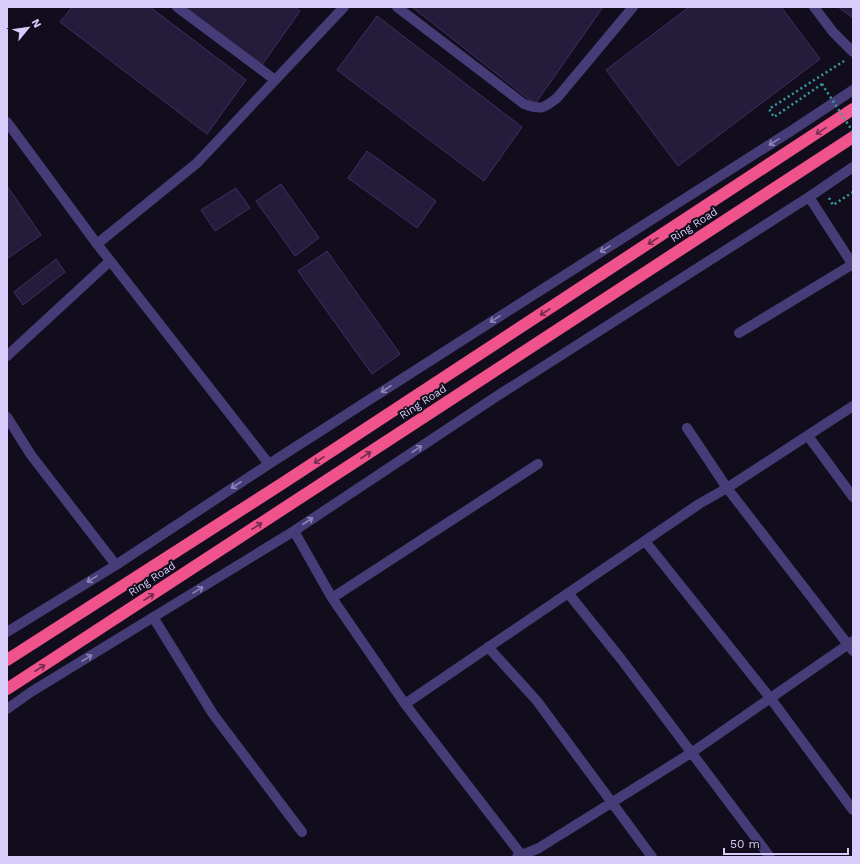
<svg xmlns="http://www.w3.org/2000/svg" width="860" height="864" viewBox="0 0 860 864" font-family="'Work Sans',sans-serif">
<rect width="100%" height="100%" fill="#120d1c"/>
<!-- building -->
<path fill="#251b3b" stroke="#402f65" d="M72,7H150L246,80L207,134L60,22Z
M185,7H294L300,11L262,65Z
M412,7H603L535,104Z
M689,7H781L820,59L678,166L606,70Z
M838,7H853V18Z
M377,16L522,127L484,181L337,70Z
M367,151L436,201L417,228L348,178Z
M281,184L319,238L295,256L256,201Z
M7,186L41,235L7,259Z
M236,188L250,208L215,231L201,210Z
M327,251L400,354L372,374L298,271Z
M56,259L65,272L23,305L14,292Z"/>
<g fill="none" stroke-linecap="round" stroke-linejoin="round">
<!-- path -->
<path stroke="#379da4" stroke-width="2.5" stroke-dasharray="2 3" stroke-linecap="butt" d="M822,84L774,117L769,109L844,61
M829,198L833,205L853,192"/>
<!-- minor -->
<path stroke="#463c77" stroke-width="10" d="M177,7L275,80
M397,7L524,104C541,110 543,109 557,98L633,7
M814,7L833,32L853,52
M7,122L97,244L269,464
M809,197L853,265
M97,244L197,163L344,7
M739,333L853,264
M7,356L110,261
M7,417L31,455L116,565
M687,428L727,488L853,651
M808,436L853,497
M294,531L332,598L405,704L699,504L727,488L853,406
M645,541L771,699L853,810
M568,593L621,659L770,857
M332,598L538,464
M153,617L213,714L302,832
M7,632L116,565L269,464L458,343L791,131L853,90
M488,647L537,701L652,857
M405,704L523,857
M7,709L31,692L294,531L494,398L809,197L853,167
M517,857L539,848L691,753L853,641"/>
<!-- highway -->
<path stroke="#f0538b" stroke-width="12" d="M7,660L283,483L853,109
M7,689L853,137"/>
<!-- path-bridge -->
<path stroke="#379da4" stroke-width="2.5" stroke-dasharray="2 3" stroke-linecap="butt" d="M822,84L853,132"/>
</g>
<!-- one-way arrows -->
<defs><path id="oneway-shaft" d="M-6 0H5M1.5-3L5.5 0L1.5 3" fill="none" stroke-width="1.6" stroke-linecap="round" stroke-linejoin="round"/></defs>
<g stroke="#762c4e">
<use href="#oneway-shaft" transform="translate(821 131) rotate(146)"/>
<use href="#oneway-shaft" transform="translate(653 241) rotate(147)"/>
<use href="#oneway-shaft" transform="translate(545 312) rotate(147)"/>
<use href="#oneway-shaft" transform="translate(366 455) rotate(-33)"/>
<use href="#oneway-shaft" transform="translate(319 460) rotate(147)"/>
<use href="#oneway-shaft" transform="translate(257 526) rotate(-33)"/>
<use href="#oneway-shaft" transform="translate(149 597) rotate(-33)"/>
<use href="#oneway-shaft" transform="translate(40 668) rotate(-33)"/>
</g>
<g stroke="#8f84b8">
<use href="#oneway-shaft" transform="translate(774 142) rotate(148)"/>
<use href="#oneway-shaft" transform="translate(605 249) rotate(148)"/>
<use href="#oneway-shaft" transform="translate(495 319) rotate(148)"/>
<use href="#oneway-shaft" transform="translate(386 389) rotate(147)"/>
<use href="#oneway-shaft" transform="translate(417 449) rotate(-34)"/>
<use href="#oneway-shaft" transform="translate(236 485) rotate(147)"/>
<use href="#oneway-shaft" transform="translate(308 521) rotate(-33)"/>
<use href="#oneway-shaft" transform="translate(92 579) rotate(148)"/>
<use href="#oneway-shaft" transform="translate(198 590) rotate(-31)"/>
<use href="#oneway-shaft" transform="translate(87 658) rotate(-32)"/>
</g>
<g text-anchor="middle" dominant-baseline="central" stroke-width="4" stroke-linejoin="round" paint-order="stroke">
<!-- street labels -->
<g font-size="11" fill="#d8cdfa" stroke="#120d1c">
<text transform="translate(694 225) rotate(-33)">Ring Road</text>
<text transform="translate(423 402) rotate(-33)">Ring Road</text>
<text transform="translate(152 579) rotate(-33)">Ring Road</text>
</g>
</g>
<!-- border -->
<rect width="860" height="864" fill="none" stroke="#d8cdfa" stroke-width="16"/>
<!-- north arrow -->
<g transform="translate(28 28) rotate(61)" stroke="#120d1c" stroke-width="3" paint-order="stroke">
<path d="M0-3L7 15L0 10L-7 15Z" fill="#d8cdfa"/>
<text y="-6" font-size="11" font-weight="bold" text-anchor="middle" fill="#d8cdfa">N</text>
</g>
<!-- scale -->
<path d="M724 848v6h124v-6" fill="none" stroke="#d8cdfa" stroke-width="2"/>
<text x="730" y="848" font-size="12" fill="#d8cdfa" stroke="#120d1c" stroke-width="3" paint-order="stroke">50 m</text>
</svg>
